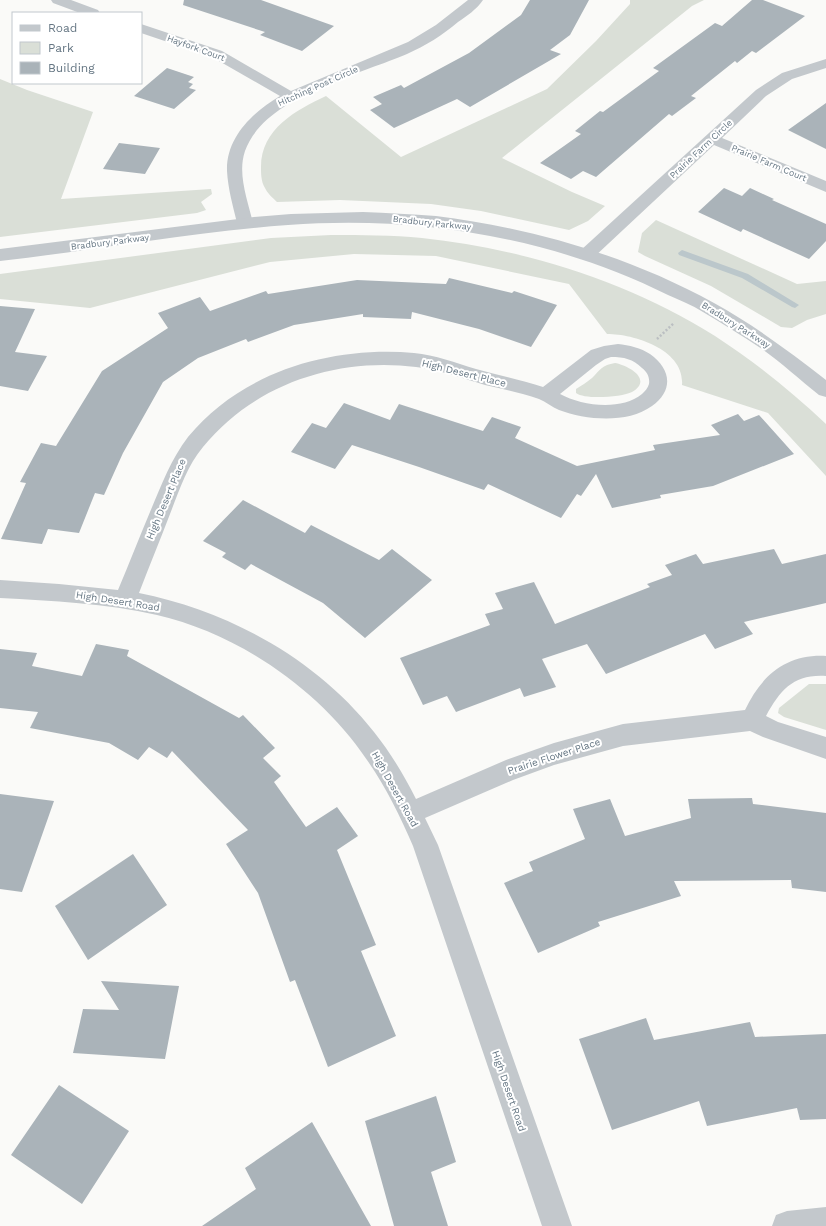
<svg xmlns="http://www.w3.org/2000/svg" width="826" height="1226" viewBox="0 0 826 1226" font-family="'Work Sans',sans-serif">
<rect width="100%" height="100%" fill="#fafaf8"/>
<!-- green -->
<path fill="#dadfd7" d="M630,0H704L692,6L502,158L572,192L605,206L588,221L569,230L481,211L431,204L340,200L277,202C273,198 267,193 265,188C261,182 261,173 261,167C261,129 296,110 326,96L401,157L547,89L596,41L630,4Z
M0,79L27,90L93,112L61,199L211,189L212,194L201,202L206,210L197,213L0,237Z
M656,220L797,284L826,281V314L807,320L792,328L781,327L711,286L645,256L638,252L642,233Z
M331,235C362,235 392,235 422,238C524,249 628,281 715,336C755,362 791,391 826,424V476L768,413L682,385C685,350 635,334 607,334L569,284L436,256L354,254L270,262L90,308L0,299V274L271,238Z
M615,363C627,365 654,379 632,392C622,397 585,400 576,393V389C581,386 587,382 592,378C600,370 602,365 615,363Z
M809,684H826V730L784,717L778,713L779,708Z"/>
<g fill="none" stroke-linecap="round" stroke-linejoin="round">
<!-- stream -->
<path fill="#bbc7cb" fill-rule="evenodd" d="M682,250L748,274L799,305L795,308L792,307L742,278L679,255L678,253Z"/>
</g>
<!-- building -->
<path fill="#aab3b9" d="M184,0H261L334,26L302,51L260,35L265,32L183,5Z
M530,0H589L570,35L550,50L561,54L470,107L457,99L394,128L370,110L382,104L373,97L401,85L404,88L469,53L521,15Z
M752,0H763L805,16L756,53L752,51L737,63L735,61L691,96L696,98L672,116L669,114L596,177L583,171L571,179L540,163L581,134L575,131L600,111L603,112L659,71L653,68L715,23L722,26Z
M167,68L194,77L188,82L193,84L189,88L196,90L174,109L134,96Z
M826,103V149L788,130Z
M119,143L160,148L145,174L103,169Z
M724,188L742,196L750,188L774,199L772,200L826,224V241L809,259L743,229L741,232L698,212Z
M449,278L512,293L514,291L557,305L531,347L479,329L412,312L411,319L363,317V314L294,325L248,342L246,339L198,358L163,382L123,453L104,495L95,493L79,533L48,529L42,544L1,539L26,483L20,482L41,443L56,446L102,371L168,328L158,313L200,297L210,311L266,291L268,294L357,280L446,284Z
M0,306L35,309L15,352L47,356L28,391L0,386Z
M344,403L390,420L399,404L483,431L492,417L521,427L515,438L577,466L655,450L653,445L720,435L711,425L738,414L744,421L759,415L794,454L713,486L660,495L661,498L612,508L596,474L581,496L577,494L561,518L488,484L484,490L419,467L352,445L335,469L291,452L312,423L326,428Z
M243,500L305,533L311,525L379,560L392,549L432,580L365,638L323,603L251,564L245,570L222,557L226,553L203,541Z
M774,549L782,564L826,554V603L744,622L753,634L715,649L705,634L606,674L587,644L542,659L556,687L524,697L520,688L456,712L447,696L423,705L400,658L490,625L485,614L503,609L495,593L534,582L555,624L650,587L647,584L672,575L665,565L696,554L703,564Z
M96,644L129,650L127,656L239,718L243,715L275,748L263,758L281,776L274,782L306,827L337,807L358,836L337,850L376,945L361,951L396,1036L328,1067L295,980L290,982L258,893L226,844L248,830L172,751L167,758L149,747L138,760L109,743L30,728L38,712L0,708V649L37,653L32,666L82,676Z
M0,794L54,801L22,892L0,889Z
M752,798L753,804L826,813V892L792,888L791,880L674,881L681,896L598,922L600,926L538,953L504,883L533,871L529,862L585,839L573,809L610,799L625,836L691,818L688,799Z
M133,854L167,905L88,960L55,906Z
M101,981L179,986L165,1059L73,1053L83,1009L119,1010Z
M646,1018L654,1040L750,1022L755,1037L826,1034V1119L800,1120L797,1108L707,1126L699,1101L612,1130L579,1039Z
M59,1085L129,1131L82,1204L11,1155Z
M436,1096L456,1162L431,1172L448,1226H394L365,1121Z
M312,1122L371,1226H202L256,1189L245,1168Z"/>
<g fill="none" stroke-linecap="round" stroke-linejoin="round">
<!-- path -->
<path stroke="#bbbfc2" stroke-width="2.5" stroke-dasharray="2 2" stroke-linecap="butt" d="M657,339L674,323"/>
<!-- minor -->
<path fill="#c3c8cc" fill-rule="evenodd" d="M51,0H71L98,10L100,13H80L53,3Z
M468,0H483C477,9 467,16 458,22C443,35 425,46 407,54C358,75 264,97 245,151C237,174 248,201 253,223L251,227L245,228L239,227L237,223C233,206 228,189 227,171C226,137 253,112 280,96L212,57L141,33V24L222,51L291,91L408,42L436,25Z
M826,59V68L792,79L766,96L722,138L826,181V192L714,145L593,258L587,260L581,258L578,254L581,250L756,90L782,73Z
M618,344C629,345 641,348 650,354C671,369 674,390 652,406C627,424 586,420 559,410C552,407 546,402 539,399C522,393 503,389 485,385C462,378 440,370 416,367C337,357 254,384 203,447C187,466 179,491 170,514C160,540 149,567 139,593C229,611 317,659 374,732C390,752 404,775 416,799L506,760L554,743L623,724L745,710C761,676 786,654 826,656V676C794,674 781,689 766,716L778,722L826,737V759L763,737L750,731L623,746L554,765L513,780L425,818L438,845L572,1226H542L413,846C400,816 386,787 367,760C320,690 239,634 157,615C106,603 52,601 0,598V580L59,584L118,590C129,564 139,538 150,512C161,486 171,459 188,437C242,371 332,346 414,353C435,355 456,363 476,369C498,375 520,380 543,387L591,350L604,346ZM611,357C624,357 633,359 642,368C647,372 650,377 649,384C648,388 645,391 642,394C621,411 582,406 560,394L596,365L605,359Z
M826,1207V1226H772L776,1215L787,1211Z"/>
<!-- tertiary -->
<path fill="#c3c8cc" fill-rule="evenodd" d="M363,212C387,213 412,214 436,216C532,228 629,256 714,303C754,325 790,352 826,380V397L819,395C800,380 782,363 762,349C743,336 723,324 703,312C692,305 679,300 668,295C551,237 418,215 288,225C192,232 96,250 0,261V249L254,217L291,214Z"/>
</g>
<g text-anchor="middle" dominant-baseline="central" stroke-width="4" stroke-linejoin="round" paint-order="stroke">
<!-- far-street labels -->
<g font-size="9" fill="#657683" stroke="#fff">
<text transform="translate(196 48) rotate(20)">Hayfork Court</text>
<text transform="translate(318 86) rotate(-24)">Hitching Post Circle</text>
<text transform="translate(701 149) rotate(-43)">Prairie Farm Circle</text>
<text transform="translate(769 163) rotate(23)">Prairie Farm Court</text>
<text transform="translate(432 223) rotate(6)">Bradbury Parkway</text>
<text transform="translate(110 242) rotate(-7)">Bradbury Parkway</text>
<text transform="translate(736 325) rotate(32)">Bradbury Parkway</text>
</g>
<!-- street labels -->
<g font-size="10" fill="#657683" stroke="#fff">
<text transform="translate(464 373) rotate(14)">High Desert Place</text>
<text transform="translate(166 499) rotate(-67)">High Desert Place</text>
<text transform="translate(118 601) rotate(9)">High Desert Road</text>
<text transform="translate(554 756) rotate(-18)">Prairie Flower Place</text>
<text transform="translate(395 789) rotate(61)">High Desert Road</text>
<text transform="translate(509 1091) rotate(71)">High Desert Road</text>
</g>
</g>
<!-- legend -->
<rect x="12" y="12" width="130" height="72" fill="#ffffff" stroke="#c1c8cd"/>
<rect x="20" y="25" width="20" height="6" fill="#c3c8cc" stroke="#c1c8cd"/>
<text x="48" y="32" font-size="12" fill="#657683">Road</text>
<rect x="20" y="42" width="20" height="12" fill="#dadfd7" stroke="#c1c8cd"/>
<text x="48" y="52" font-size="12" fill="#657683">Park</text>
<rect x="20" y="62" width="20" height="12" fill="#aab3b9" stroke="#c1c8cd"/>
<text x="48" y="72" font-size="12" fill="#657683">Building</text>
</svg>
